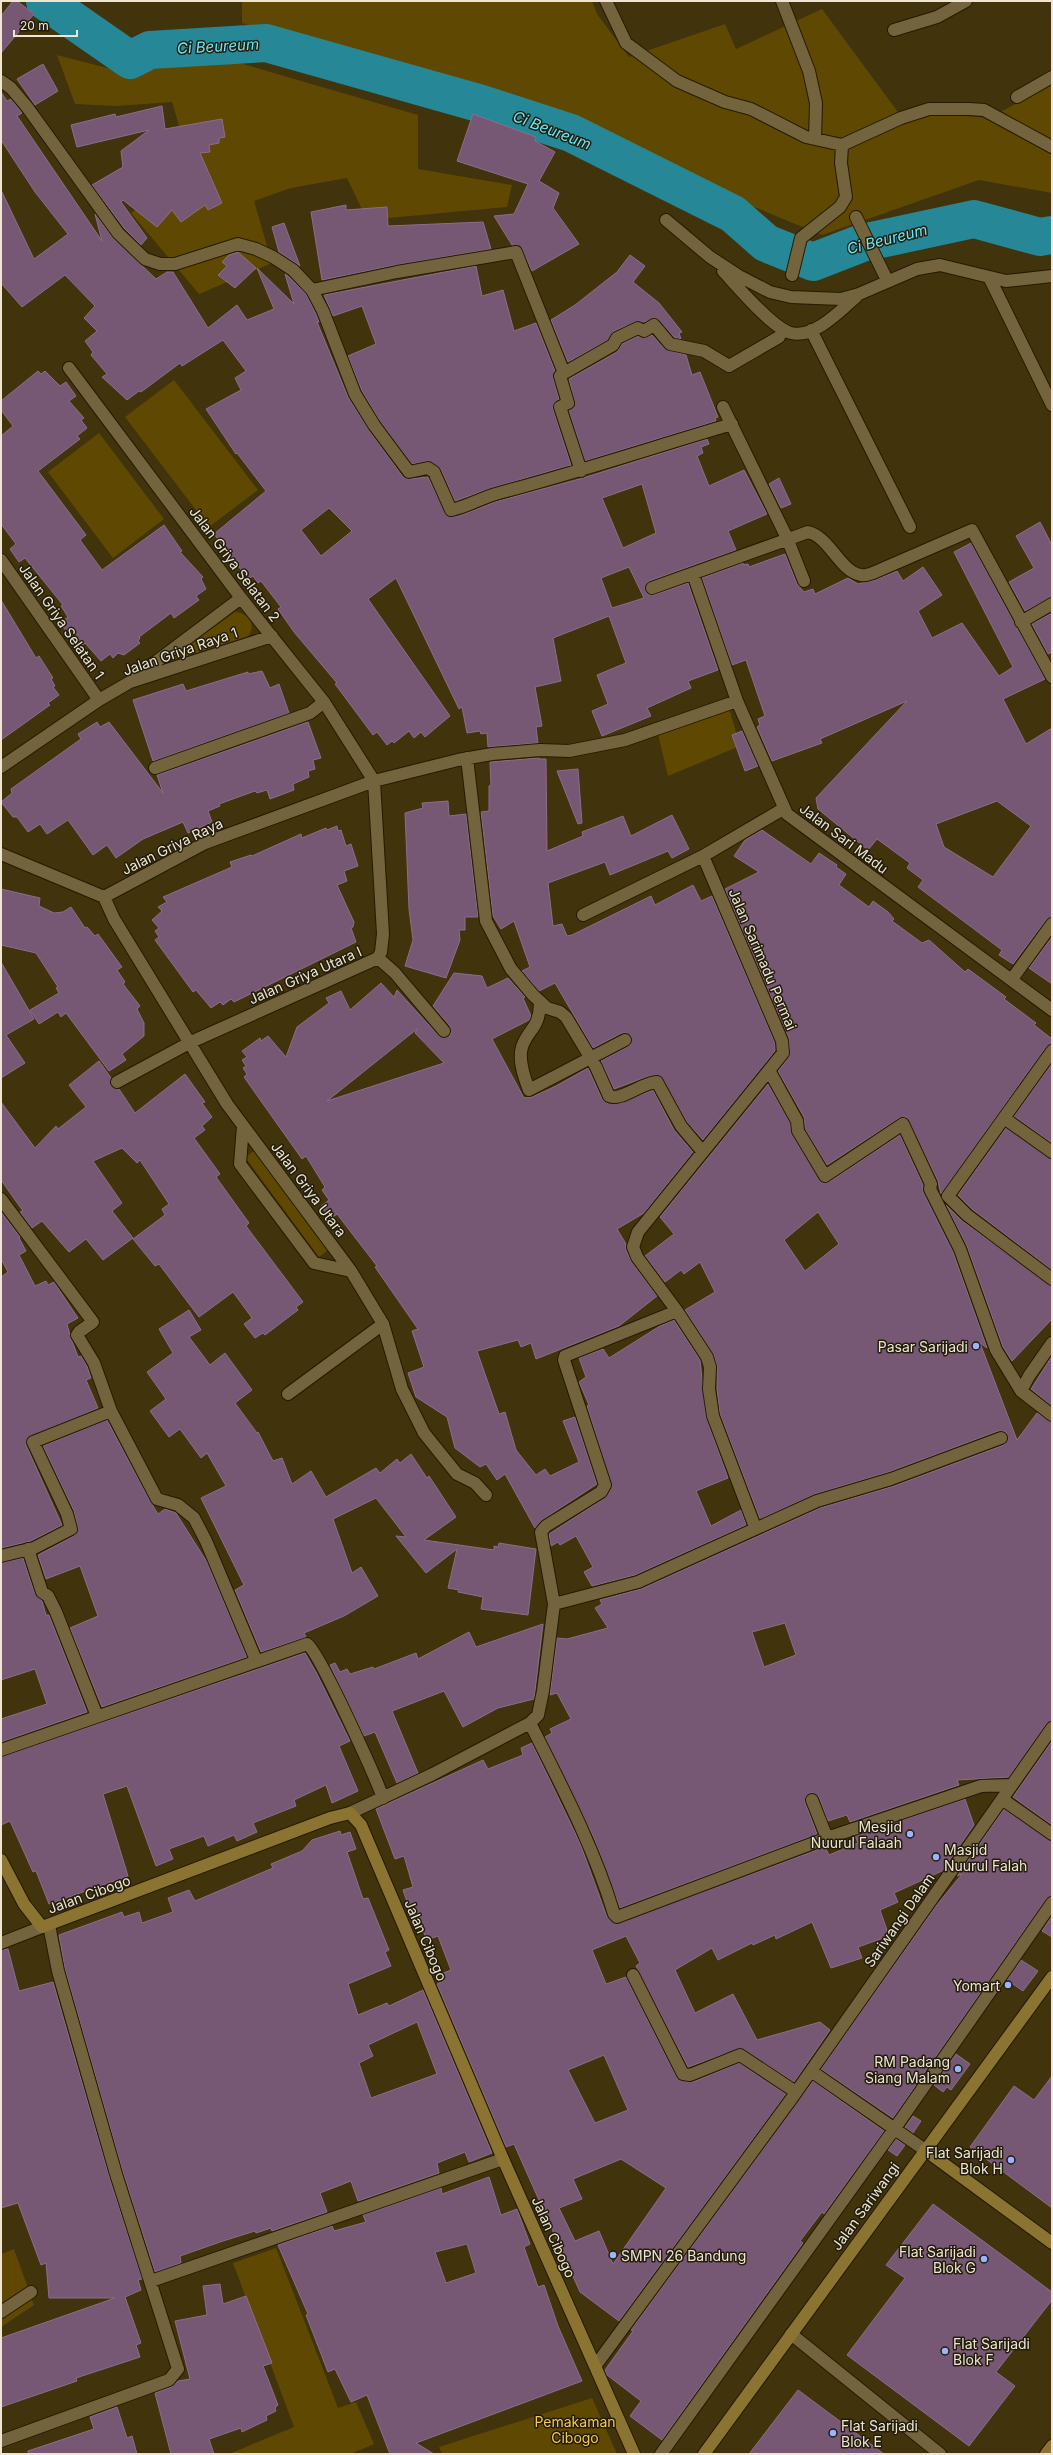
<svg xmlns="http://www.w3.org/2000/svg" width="1053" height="2455" viewBox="0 0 1053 2455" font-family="Inter,sans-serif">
<rect width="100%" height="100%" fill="#41330c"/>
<!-- green -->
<path fill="#5f4902" d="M242,1H592L597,14L629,57L725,24L736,49L822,9L906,123L931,113L989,118L1052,85V193L979,180L822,235L533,116L242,23Z
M57,55L123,72L233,61L418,115V169L512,185L507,207L367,220L347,178L291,188L254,201L272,263L199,294L131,213L192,169L172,102L116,106L75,104Z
M174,380L258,490L209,527L125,417Z
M99,433L164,519L113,558L48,472Z
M235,612C250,613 257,626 247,638L172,662L171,661L172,657Z
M729,708L740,746L668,776L658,734Z
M254,1151L328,1250L319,1257L245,1157Z
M276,2248L338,2408L356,2402L374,2444L351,2454H229L294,2427L233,2263Z
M14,2249L34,2305L1,2327V2254Z
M592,2398L617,2454H442L439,2447Z"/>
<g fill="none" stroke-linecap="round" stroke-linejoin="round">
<!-- river -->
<path stroke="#268896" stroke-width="38" d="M45,1L130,60L150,50L266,43L482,104L571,133L733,214L766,243L813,262L862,243L974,219L1040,237L1052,235"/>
</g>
<!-- building -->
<path fill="#765874" stroke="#8c6d8a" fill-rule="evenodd" d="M13,1H17L34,14L1,53V16Z
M43,64L58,91L35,105L17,79Z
M1,92L7,101L11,99L22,113L17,116L102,241L95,214L113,238L156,279L167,272H173L208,328L237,305L247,320L274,309L257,268L294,304L285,274L288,276L306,294L316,314L319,322H317L348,397L368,429L403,477L410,479L428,477L447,516H459L495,502L583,478L707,439L709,444L701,447L703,453L697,456L709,486L744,470L767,514L728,531L736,550L649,581L645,587L647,594L654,595L688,583L718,670L688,681L691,688L647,708L651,716L602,736L592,711L608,704L597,675L626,663L609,616L553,638L561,681L535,687L542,726L536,727L538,743L488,747L487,733L481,734L480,731L467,733L462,707L459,709L396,578L368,599L450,716L425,737L421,732L414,738L409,731L394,743L392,741L387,745L377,732L373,735L335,684L337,683L294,632L278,609L281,607L261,581L258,583L253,576L248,579L214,534L266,491L237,453L236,454L206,409L241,390L235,378L246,371L223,340L182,366L180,363L141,392L139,391L127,400L102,377L107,374L91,355L93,352L85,341L97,331L84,318L95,306L65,275L22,307L1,283V190L34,259L68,234L35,192L1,140ZM642,484L656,533L623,548L602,498ZM329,508L352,531L321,556L301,530ZM629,567L644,598L612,608L601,578Z
M162,106L165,129L222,119L225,137L219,138V143L209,145L210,152L200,153L222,203L208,210L205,205L181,222L172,210L157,227L123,200L121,202L147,238L141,245L124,228L92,185L123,167L121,151L149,130L77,147L71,125L115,114L116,117Z
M473,114L536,137L535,141L555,152L539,181L559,193L553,208L579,244L532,271L521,247L512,245L494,216L514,214L528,184L457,161Z
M346,205V210L387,207L388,226L483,222L491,249L396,265L322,280L311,212Z
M284,223L300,266L279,252L272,227Z
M238,252L256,268L235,288L218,275L227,266L222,262L229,255Z
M630,255L645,266L633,282L659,303L682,332L679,333L681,339L674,337L657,318L644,322L638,321L614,331L608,340L568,362L551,320L575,305L617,272Z
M476,266L482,296L503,290L514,331L536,323L555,371L553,378L559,399L554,403L553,409L571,465L491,488L455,501L441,469L429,461L412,464L380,421L362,391L348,356L376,344L362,306L333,316L324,295Z
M652,335L665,349L686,355L692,375L700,372L718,417L715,418L716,421L585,461L569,411L575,404L569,379L617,352L622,344L638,336L645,338Z
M38,371L41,374L45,371L60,386L66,382L76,396L69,401L84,418L81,420L87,428L77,436L80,439L38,471L86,535L80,540L102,570L164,525L182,551L180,552L203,577L201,579L206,589L196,596L199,600L174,618L171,613L139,637L140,638L138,641L140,643L124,655L118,653L113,658L110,654L101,661L85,643L79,648L60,623L68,617L61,606L63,605L25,558L19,562L10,549L16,544L1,524V436L13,426L1,410V401Z
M779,478L791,504L781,508L769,484Z
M1040,522L1052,545V597L1025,611L1009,582L1034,568L1016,536Z
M971,543L1045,679L1003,699L1026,744L1052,728V917L1046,920L1013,964L999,955L1002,950L918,887L923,880L907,868L910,863L877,839L868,850L818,809L816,798L907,701L820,739L822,743L772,761L757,727L760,725L758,719L765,716L746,660L732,665L702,578L743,563V565L748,564L749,567L785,554L797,584L804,592L813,589L815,594L848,578L858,584L875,580L897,571L903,581L923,567L942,595L918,611L932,638L962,623L999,676L1013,667L954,552ZM997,801L1031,826L993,877L944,847L936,824Z
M1,600L36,658L39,656L53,678L51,679L55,686L53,687L59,695L48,703L50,705L1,740Z
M1052,613V652L1048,654L1032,624Z
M262,671L270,688L279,684L289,713L153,761L133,700L183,684L186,691L248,672V674Z
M97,722L100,727L109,722L163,793L157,775L308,722L321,758L313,760L315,769L308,771L309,777L293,784L294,790L270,799L267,790L257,793L255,791L219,804L220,806L208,811L212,822L188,833L183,822L143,839L116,858L107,845L93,855L68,820L47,834L40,824L28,832L17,817H13L1,802L12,793L11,789L81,739L78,734Z
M742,731L758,766L745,771L732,735Z
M539,758V759H546L547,851L583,836L582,832L623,816L631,836L672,815L689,849L672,858L668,851L610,875L605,862L548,883L553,926L562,924L567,936L572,935L651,896L655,905L693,885L701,901L712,896L775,1043V1051L703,1140L687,1122L661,1076H649L614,1089L601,1061L629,1046L632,1041L631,1036L626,1033H622L593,1048L555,983L539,991L522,971L530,967L514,921L501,929L493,916L481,812L489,811V786L491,785L490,762Z
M578,769L582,823L578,824L557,771Z
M448,801L449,816L466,814L478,917H465V930H459L460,940L446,978L405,966L413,940L409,909L405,813L423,808L422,803Z
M337,826L338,831L341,830L346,846L351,844L358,866L344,871L347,881L337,885L354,922L353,927L351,928L356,942L234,1002L231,999L223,1005L220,1002L211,1008L196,990L193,992L155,940L159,937L155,931L159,928L152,920L162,911L158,907L167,902L163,897L232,867L230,862L251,855L252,856L301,834L302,838L326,828L327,830Z
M762,830L811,864L819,853L837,865L836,867L846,874L839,885L869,907L873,901L888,912L894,919L892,921L922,943L929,940L965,972L968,969L1006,997L1004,999L1036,1023L1034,1025L1052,1039V1044L1046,1047L941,1194L938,1181L907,1117L899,1118L827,1165L805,1129L804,1117L778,1071L789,1057V1038L725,889L759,872L734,856L745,840Z
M1,889L40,898L39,906L54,913L63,912L71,907L85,928L87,927L95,936L98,934L122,967L117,970L125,982L123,984L140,1006L137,1009L144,1023V1036L122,1054L126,1060L109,1071L66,1013L61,1017L58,1012L39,1024L30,1010L59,993L56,988L58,987L36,953L1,945Z
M1052,937V984L1029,968Z
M1,962L34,1019L6,1035L25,1063L1,1078Z
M454,973L482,976L487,988L508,978L525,997L523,998L531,1016L529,1020L492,1039L524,1098L532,1097L556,1086L588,1068L602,1099L607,1103H621L653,1090L674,1130L693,1152L644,1213L617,1229L626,1244V1250L631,1261L657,1296L619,1326L536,1359L531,1343L521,1347L518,1340L477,1351L499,1414L505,1412L516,1450L536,1475L545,1469L550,1476L579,1462L563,1421L575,1417L597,1484L542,1520L535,1528L505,1474L497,1480L486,1464L480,1467L455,1448L447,1417L416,1397L408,1373L424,1367L412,1331L418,1329L375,1267L377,1266L337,1214L330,1219L321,1206L329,1200L322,1190L325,1187L306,1156L302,1159L244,1077L247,1074L243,1068L246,1066L242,1060L247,1057L242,1051L260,1038L261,1041L268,1036L286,1057L297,1027L329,1003L326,998L341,991L350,1010L381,983L394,997L397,990L439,1036L442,1038L449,1037L451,1033L450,1026L433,1006ZM417,1029L415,1033L444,1063L327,1101Z
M99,1061L111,1078V1086L119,1089L135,1113L185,1074L205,1102L202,1103L212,1117L202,1126L205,1130L194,1138L220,1174L216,1177L249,1223L246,1226L303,1302L296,1307L298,1310L265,1335L263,1333L255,1338L244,1324L252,1318L233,1292L199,1317L159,1264L155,1266L133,1239L165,1215L162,1209L169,1204L140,1160L137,1163L122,1148L93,1161L122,1203L112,1211L133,1238L103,1260L86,1239L69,1252L42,1221L32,1228L20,1212L23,1211L1,1180V1102L35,1148L56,1126L58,1129L86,1107L69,1085Z
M1052,1064V1143L1014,1116Z
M768,1084L790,1123L792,1135L822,1183L829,1182L900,1135L923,1185V1192L953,1252L987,1348L980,1343L1017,1440L1037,1413L1052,1422V1721L1046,1724L1009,1777L957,1780L959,1785L850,1822L847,1815L828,1821L819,1797L813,1793H810L806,1796L805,1802L817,1834L620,1908L594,1838L545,1737L552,1733L550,1729L571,1719L557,1693L550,1695L557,1638L567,1639L608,1628L595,1608L602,1604L600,1600L641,1589L820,1508L894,1486L1004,1445L1008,1440L1006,1432L998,1431L889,1472L815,1494L760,1519L720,1414L717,1389V1367L714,1355L685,1310L715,1292L700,1262L684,1274L681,1270L665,1282L645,1256L674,1234L660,1217ZM818,1212L839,1244L805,1271L784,1240ZM785,1623L796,1655L764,1667L752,1632Z
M1006,1128L1052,1159V1270L972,1209L958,1195Z
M946,1205L962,1221L1052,1286V1319L1012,1361L1003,1347L967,1246Z
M1,1212L20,1237L19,1238L26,1251L19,1255L35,1286L46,1281L48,1285L54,1282L78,1318L67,1324L70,1335L78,1357L81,1356L87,1366L91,1378L86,1380L98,1408L27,1438L26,1445L62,1525L31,1541L1,1548V1277L8,1272L1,1259Z
M189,1310L201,1330L189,1337L210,1365L225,1353L252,1390L235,1403L257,1433L258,1432L273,1461L282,1458L292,1484L311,1471L326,1497L376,1468L380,1473L397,1459L400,1463L411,1454L427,1478L429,1476L456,1517L424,1540L494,1550V1546L498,1547L499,1543L536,1549L528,1615L481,1609L483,1597L458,1592L459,1590L448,1588L457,1549L426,1573L396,1536L406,1537L376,1498L333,1519L352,1573L361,1567L378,1596L344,1616L304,1633L306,1637L261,1652L235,1590L244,1585L201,1498L226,1486L207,1453L201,1458L180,1429L169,1437L150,1411L166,1399L147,1372L173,1353L159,1329Z
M674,1320L700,1360L706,1417L728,1478L696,1491L711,1526L741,1510L746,1525L635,1575L592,1586L584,1572L593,1567L576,1536L560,1545L558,1542L551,1546L549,1534L605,1498L612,1486L587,1406L589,1405L579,1382L586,1377L579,1358L603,1349L609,1358L660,1326Z
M1052,1356V1406L1031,1389Z
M107,1420L151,1503L158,1514L165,1509L176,1513L207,1562L247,1657L102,1707L70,1628L98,1616L80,1566L46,1579L38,1555L74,1536L78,1530L74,1511L43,1446Z
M23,1558L35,1594L42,1601L46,1615H49L87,1712L1,1742V1719L47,1704L35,1669L1,1680V1563Z
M543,1624L534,1699L498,1708L463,1727L444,1691L392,1711L418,1773L397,1783L375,1732L364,1736L330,1665L335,1663L340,1672L347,1669L350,1674L373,1667L374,1669L416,1653L418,1659L469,1632L476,1647Z
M305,1653L316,1672L350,1741L339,1746L358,1791L332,1803L326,1785L294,1800L296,1806L253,1823L257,1832L237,1841L234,1835L208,1846L204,1836L169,1849L173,1859L156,1866L127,1786L103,1794L128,1876L49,1904L36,1871L33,1872L10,1821L1,1825V1757Z
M1052,1741V1825L1013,1797Z
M532,1743L580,1843L607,1917L616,1924L825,1847L829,1855L858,1843L855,1836L965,1799L974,1825L942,1871L894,1893L898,1902L880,1910L889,1936L858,1947L862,1958L831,1968L812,1922L776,1939L775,1935L753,1945L752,1943L718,1960L712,1948L675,1970L695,2013L733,1994L757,2040L820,2022L830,2030L794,2082L741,2048L688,2067L636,1966L640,1963L626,1936L592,1950L606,1984L626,1977L678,2080L693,2082L739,2063L786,2094L619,2321L580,2292L514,2144L506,2147L437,1984L443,1981L441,1974L451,1970L438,1936L427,1940L413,1909L410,1910L403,1890L413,1887L404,1856L395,1859L376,1809L483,1760L488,1769L523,1755L521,1748ZM604,2055L628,2110L595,2123L568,2070ZM621,2159L666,2188L613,2264L599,2231L575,2241L559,2208L582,2199L573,2179Z
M1004,1809L1052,1841V1896L1046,1899L893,2118L821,2069L936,1906L962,1874L957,1876Z
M340,1831L341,1835L350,1832L356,1849L347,1852L363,1899L368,1898L389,1950L385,1952L391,1966L348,1984L358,2015L387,2003L389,2006L423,1990L492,2153L469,2162L465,2152L437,2163L439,2173L358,2201L351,2181L320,2193L327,2212L272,2231L271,2228L256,2233L255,2231L223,2241L180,2256L181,2263L155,2272L123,2172L65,1969L59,1935L122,1912L124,1917L139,1912L142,1923L173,1912L168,1898L189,1890L195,1901L273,1868L271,1864L302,1851L312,1840ZM417,2022L437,2074L371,2098L359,2063L373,2056L368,2045Z
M1052,1916V1937L1042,1931Z
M8,1949L19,1991L53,1982L109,2176L142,2279L138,2280L141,2290L125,2297L141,2343L136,2345L140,2357L76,2378L77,2381L1,2407V2338L115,2298H49L46,2263L41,2265L18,2203L1,2208V1950Z
M1021,1960L1038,1971L1023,1991L1007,1980Z
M956,2054L970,2064L951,2090L947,2087L943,2092L934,2085Z
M1052,2076V2208L970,2147L1014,2086L1034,2100Z
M813,2081L884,2131L824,2214L822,2212L800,2241L803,2243L662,2440L630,2416L641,2401L607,2375L605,2370L633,2331L631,2330Z
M913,2116L921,2121L913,2133L905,2127Z
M896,2139L905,2145L897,2156L888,2150Z
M489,2177L501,2215L517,2209L530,2244L524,2247L538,2287L544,2285L558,2326L582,2381L416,2443L434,2454H390L367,2395L351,2402L335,2369L328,2372L306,2315L308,2314L278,2245L332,2226L334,2231L366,2222L363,2215L441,2188L442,2194ZM467,2244L476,2273L446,2283L435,2252Z
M933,2204L1052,2292V2300L996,2372L1015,2386L969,2446L847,2355L905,2278L886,2265Z
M220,2284L223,2304L246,2296L272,2363L263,2366L278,2405L275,2408L276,2411L266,2416L267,2420L242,2432L241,2428L209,2439L214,2454H171L155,2393L172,2387L178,2381L190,2379L175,2321L207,2315L203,2286Z
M798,2390L884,2454H749Z
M117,2407L127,2438L132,2436L137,2454H28V2451L94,2429L90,2417Z"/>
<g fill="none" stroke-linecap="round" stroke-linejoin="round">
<!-- lane casing -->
<g stroke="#251b00" stroke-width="14">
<path id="lane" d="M155,768L310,713L324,702
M288,1394L383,1324
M1,2312L31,2292"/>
</g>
<!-- street casing -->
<g stroke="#251b00" stroke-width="14">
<path id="street" d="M606,1L626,43L677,81L725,102L751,109L806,137L842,145L901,118L929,109H969L984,110L1052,147
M782,1L809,71L816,103L815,139
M894,30L937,17L966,1
M1,81L11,88L27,107L118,233L145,259L160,264H175L238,244L256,249L273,257L293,270L312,290L323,311L355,394L374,425L409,472L428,468L434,472L451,510C467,507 483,497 499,493C578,472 654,447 732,424
M1017,97L1052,77
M856,217L887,280
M666,220L710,257L739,276L770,292L791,297L841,299L859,294L917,269L940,265L1006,281L1052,276
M723,271C737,286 773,329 791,333C814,339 841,310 856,297
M792,275L801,238L840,207L846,197L841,163L842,145
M989,277L1052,405
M312,290L397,272L516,252L564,373L560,376L568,403L560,407L581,471
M811,330L910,527
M69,368L241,598L324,702L374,781L383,934L381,952L378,958L191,1042L117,1082
M564,373L613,345L617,338L638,328L644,331L654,325L670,344L704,351L729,366L779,337
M723,407L787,538L804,581
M1,560L99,700
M693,574L737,701L787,814L1052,1010
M652,588L808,532C830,537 840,572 861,575C864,576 870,574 873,573L972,530L1052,677
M1021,622L1052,604
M137,676L241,598
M467,758L486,921L511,969L533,995L547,1008L560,1012L566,1017L596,1067L609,1096C620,1102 643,1082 657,1082L681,1126L702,1151
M1,767L99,700L130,682L272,636
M1,854L104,897L205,843L374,781L458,760L492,754L540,750L569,751L625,740L737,701
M703,856L782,1041L783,1053L638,1232L633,1247L637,1257L677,1311L707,1357L710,1367L709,1389L713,1416L755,1527
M104,897L114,919L227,1104L351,1271L383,1324L402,1389L424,1433L457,1474L475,1483L486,1495
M583,915L703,856L783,809
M378,958L395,973L444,1031
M1012,979L1052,924
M540,1004C539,1029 528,1029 522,1047C518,1060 524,1077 529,1090L625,1040
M1052,1051L948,1196L967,1215L1052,1279
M770,1072L797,1121L798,1131L825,1176L903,1124L931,1184L930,1189L960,1249L996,1350L1021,1391L1052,1415
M1004,1118L1052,1152
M243,1126L240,1164L314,1263L351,1271
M1,1199L93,1322L79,1332L77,1335L94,1363L111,1411L157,1499L178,1505L194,1518L206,1541L256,1660
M1021,1391L1029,1376L1052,1343
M28,1549L42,1592L48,1596L56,1612L97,1716
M1,1556L34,1548L71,1529L67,1514L33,1442L111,1411
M554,1604L638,1582L817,1501L891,1479L1001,1438
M530,1723C561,1785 594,1847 614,1914L617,1917L827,1838
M1,1750L307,1644C319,1651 375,1776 383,1798
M1002,1799L1052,1834
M812,1800L827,1838L981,1786L1012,1785
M350,1813L433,1774L530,1723L538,1715L543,1691L554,1604L541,1532L546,1526L601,1492L605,1485L564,1360L565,1356L677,1311
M1,1943L42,1927
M633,1975L683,2074L690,2075L740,2055L796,2092
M811,2071L925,2150
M151,2281L503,2159
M791,2334L940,2454
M596,2365L792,2098L1052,1728
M1,2441L169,2380L178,2369L116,2174L58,1971L49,1925
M661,2454L895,2128L1052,1903"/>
</g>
<!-- secondary casing -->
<g stroke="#251b00" stroke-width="14">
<path id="secondary" d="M1,1860L24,1904L42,1927L330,1818L350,1813L361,1825L503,2159L634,2454
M925,2150L1052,2243
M704,2454L1052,1977
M1046,2454L1052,2446"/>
</g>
<!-- lane -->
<use href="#lane" stroke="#73643e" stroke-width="12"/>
<!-- street -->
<use href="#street" stroke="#73643e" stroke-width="12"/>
<!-- secondary -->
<use href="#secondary" stroke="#8b7432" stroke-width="12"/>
</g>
<!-- markers -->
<g fill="#9ab5fd" stroke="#221c0c" stroke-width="1.5">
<circle cx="976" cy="1346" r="4"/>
<circle cx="910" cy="1834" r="4"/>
<circle cx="936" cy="1857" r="4"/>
<circle cx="1008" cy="1985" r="4"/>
<circle cx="958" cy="2069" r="4"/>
<circle cx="1011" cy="2160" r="4"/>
<circle cx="613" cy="2255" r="4"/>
<circle cx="984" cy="2259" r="4"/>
<circle cx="945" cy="2351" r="4"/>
<circle cx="833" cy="2433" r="4"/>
</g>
<g text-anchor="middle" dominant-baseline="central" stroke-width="3" stroke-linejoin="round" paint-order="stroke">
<!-- street labels -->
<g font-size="14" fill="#eee6d2" stroke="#221c0c">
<text transform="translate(235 564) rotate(53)">Jalan Griya Selatan 2</text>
<text transform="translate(62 621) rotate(55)">Jalan Griya Selatan 1</text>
<text transform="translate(180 651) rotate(-19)">Jalan Griya Raya 1</text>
<text transform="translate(844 838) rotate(37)">Jalan Sari Madu</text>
<text transform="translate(172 846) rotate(-26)">Jalan Griya Raya</text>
<text transform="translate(763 959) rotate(67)">Jalan Sarimadu Permai</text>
<text transform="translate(305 975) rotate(-24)">Jalan Griya Utara I</text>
<text transform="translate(309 1189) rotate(53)">Jalan Griya Utara</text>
<text transform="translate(89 1894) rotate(-20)">Jalan Cibogo</text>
<text transform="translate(899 1920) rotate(-55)">Sariwangi Dalam</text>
<text transform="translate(426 1940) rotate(67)">Jalan Cibogo</text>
<text transform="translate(865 2206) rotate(-54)">Jalan Sariwangi</text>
<text transform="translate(554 2237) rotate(66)">Jalan Cibogo</text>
</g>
<!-- poi labels -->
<g font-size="14" fill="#eee6d2" stroke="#221c0c" text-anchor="end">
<text x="968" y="1346">Pasar Sarijadi</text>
<text x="902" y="1826">Mesjid<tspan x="902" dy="16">Nuurul Falaah</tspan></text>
<text x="944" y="1849" text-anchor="start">Masjid<tspan x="944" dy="16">Nuurul Falah</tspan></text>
<text x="1000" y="1985">Yomart</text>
<text x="950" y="2061">RM Padang<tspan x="950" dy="16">Siang Malam</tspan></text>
<text x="1003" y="2152">Flat Sarijadi<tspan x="1003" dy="16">Blok H</tspan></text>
<text x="976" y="2251">Flat Sarijadi<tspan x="976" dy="16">Blok G</tspan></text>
<text x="621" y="2255" text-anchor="start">SMPN 26 Bandung</text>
<text x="953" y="2343" text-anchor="start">Flat Sarijadi<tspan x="953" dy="16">Blok F</tspan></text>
<text x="841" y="2425" text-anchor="start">Flat Sarijadi<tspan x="841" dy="16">Blok E</tspan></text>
</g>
<!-- park labels -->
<g font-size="14" fill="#f4c853" stroke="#221c0c">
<text x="575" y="2421">Pemakaman<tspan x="575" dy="16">Cibogo</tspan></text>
</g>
<!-- water labels -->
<g font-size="15" font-style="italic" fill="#6be7fa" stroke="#221c0c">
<text transform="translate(218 46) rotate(-3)">Ci Beureum</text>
<text transform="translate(552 130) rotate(21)">Ci Beureum</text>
<text transform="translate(887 239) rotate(-14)">Ci Beureum</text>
</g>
</g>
<!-- border -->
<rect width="1053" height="2455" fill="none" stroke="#eee6d2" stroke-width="4"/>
<!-- scale -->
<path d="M14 30v6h63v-6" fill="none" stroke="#eee6d2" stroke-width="2"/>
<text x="20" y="30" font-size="12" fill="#eee6d2" stroke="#221c0c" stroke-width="3" paint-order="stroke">20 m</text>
</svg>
